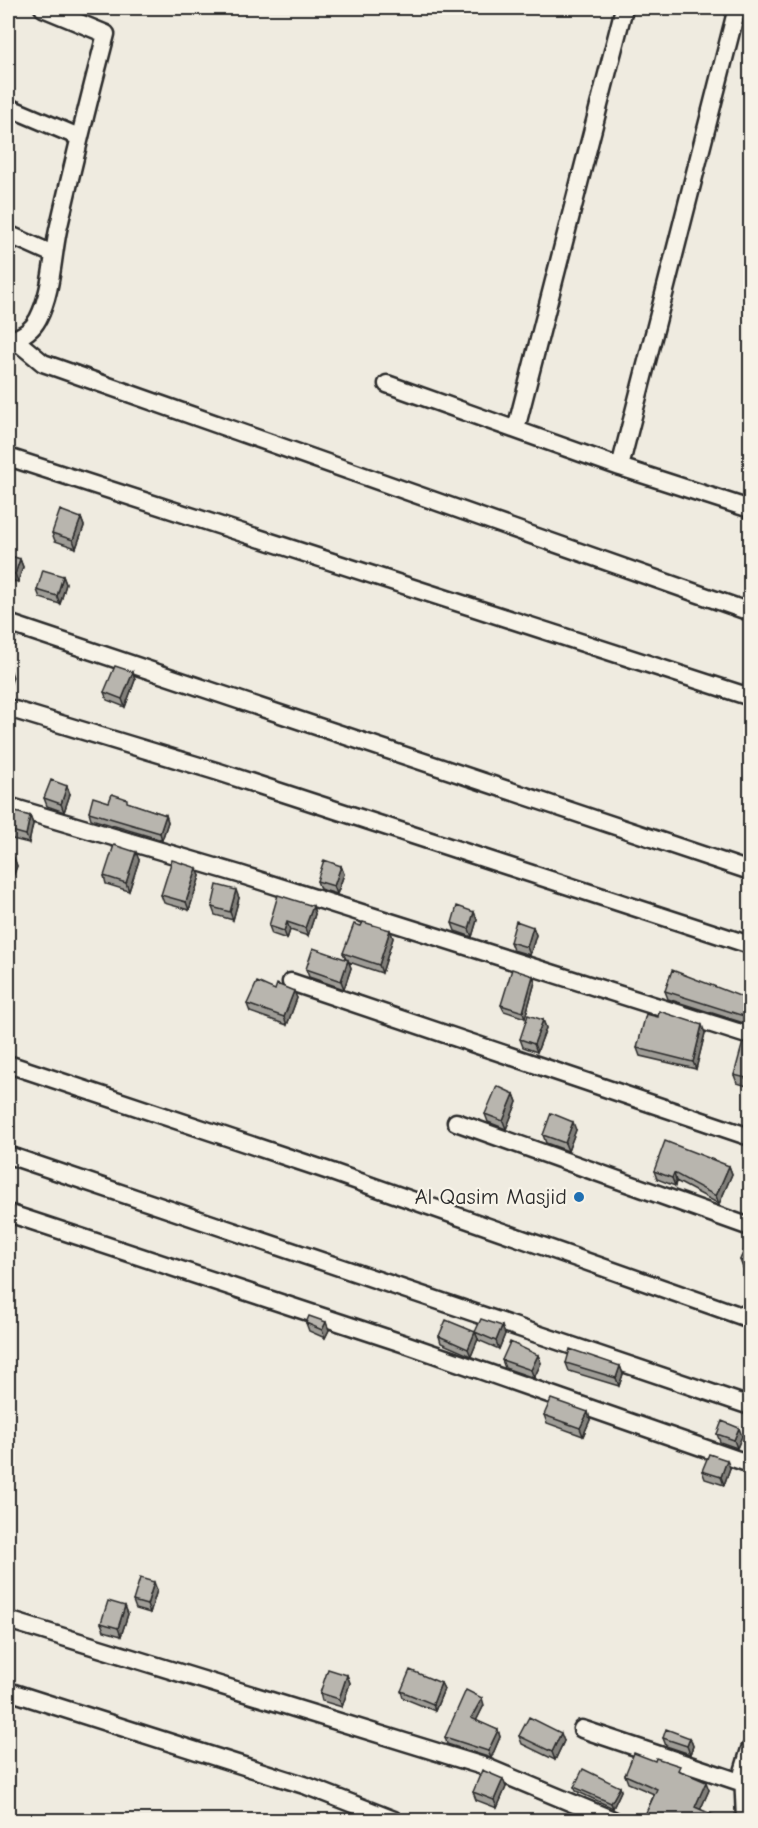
<svg xmlns="http://www.w3.org/2000/svg" width="758" height="1828" viewBox="0 0 758 1828" font-family="'Comic Neue',sans-serif">
<rect width="100%" height="100%" fill="#efebe0"/>
<filter id="ink" filterUnits="userSpaceOnUse"><feTurbulence type="fractalNoise" baseFrequency=".0167" numOctaves="2"/><feDisplacementMap in="SourceGraphic" scale="12" xChannelSelector="R" yChannelSelector="G"/><feConvolveMatrix kernelMatrix="1 2 1 2 8 2 1 2 1" color-interpolation-filters="sRGB"/></filter>
<g filter="url(#ink)">
<g fill="none" stroke-linecap="round" stroke-linejoin="round">
<!-- minor casing -->
<g stroke="#2b2b2b" stroke-width="21">
<path id="minor" d="M8,107L79,137
M8,234L53,254
M8,337L14,339C25,334 32,330 38,319C52,292 52,259 58,230C73,164 89,99 106,34L43,8
M14,339L43,363L750,612
M387,384L620,467L750,509
M516,429L624,8
M8,457L750,697
M620,467L737,8
M8,623L750,871
M8,708L219,772L750,945
M8,806L239,874L750,1036
M291,982L750,1137
M8,1064L329,1171L750,1319
M456,1122L750,1227
M8,1155L750,1406
M8,1213L408,1345L750,1464
M8,1620L486,1767L613,1820
M8,1691L307,1786L394,1820
M582,1729L743,1783
M745,1820L743,1772L750,1749"/>
</g>
<!-- minor -->
<use href="#minor" stroke="#f7f3e8" stroke-width="16"/>
</g>
<!-- wall -->
<path fill="#9e9c96" stroke="#2b2b2b" stroke-width="1.5" d="M81,518L84,526L76,548L55,541L52,533Z
M8,555L20,559L23,567L18,582L14,581L8,598Z
M63,576L66,584L60,604L40,598L37,590Z
M135,680L125,707L107,700L104,692Z
M70,794L64,812L47,806L44,798Z
M109,802L129,803L166,815L168,822L162,840L91,819L89,812Z
M8,810L30,816L33,824L29,843L8,838Z
M8,855L14,858L17,866L12,879L8,877Z
M139,860L129,891L106,884L104,876Z
M341,866L344,874L337,894L320,889L317,881Z
M200,876L189,910L164,903L161,895Z
M239,898L233,920L215,915L212,907Z
M313,906L315,914L308,936L290,930L287,939L272,934L269,926Z
M474,912L477,920L472,937L455,931L452,923Z
M533,927L536,935L530,955L513,950L510,942Z
M390,930L393,938L382,973L349,962L351,968L344,989L309,977L306,969L346,959L343,953Z
M533,976L535,982L525,1018L504,1011L501,1005Z
M275,990L297,998L287,1025L250,1012L247,1004Z
M665,991L750,1000V1025L668,999Z
M543,1020L546,1028L537,1052L523,1047L520,1039Z
M705,1033L696,1069L640,1056L637,1048Z
M750,1044V1087L737,1083L734,1075Z
M514,1094L517,1102L506,1129L488,1122L485,1114Z
M576,1130L568,1151L546,1143L543,1135Z
M729,1166L732,1174L719,1204L676,1181L675,1186L657,1179L654,1171Z
M750,1237V1271L743,1268L740,1260Z
M306,1323L329,1330L325,1338L309,1331Z
M475,1332L505,1334L499,1349L478,1340Z
M439,1336L478,1339L471,1356L441,1343Z
M538,1355L541,1363L534,1378L505,1368L502,1360Z
M566,1363L620,1366L623,1374L619,1386L569,1371Z
M588,1412L590,1420L583,1436L547,1423L544,1415Z
M717,1434L742,1436L737,1448L720,1442Z
M730,1468L724,1485L705,1479L702,1471Z
M750,1472V1494L748,1493L745,1485Z
M157,1590L150,1613L136,1609L133,1601Z
M125,1606L128,1614L121,1636L104,1631L101,1623Z
M347,1675L350,1683L342,1707L322,1701L320,1693Z
M441,1683L444,1689L435,1711L403,1698L401,1691Z
M484,1705L476,1721L498,1730L500,1737L491,1758L447,1744L445,1737Z
M519,1736L564,1741L555,1760L522,1744Z
M663,1738H690L693,1746L690,1754L666,1746Z
M682,1772L709,1790L700,1810L727,1821H649L646,1813L654,1794L628,1783L625,1775Z
M506,1787L497,1808L476,1800L473,1792Z
M574,1787H620L621,1791L613,1808L576,1791Z"/>
<!-- shaded-wall -->
<path fill="#817f7a" stroke="#2b2b2b" stroke-width="1.5" d="M81,518L84,526L76,548L73,540Z
M20,559L23,567L18,582L15,574Z
M11,573L14,581L8,598V582Z
M63,576L66,584L60,604L57,596Z
M12,634L15,642L8,659V645Z
M10,669L13,677L8,691V676Z
M133,672L135,680L125,707L122,699Z
M67,786L70,794L64,812L61,804Z
M166,815L168,822L162,840L160,833Z
M30,816L33,824L29,843L26,835Z
M136,852L139,860L129,891L126,883Z
M14,858L17,866L12,879L9,871Z
M341,866L344,874L337,894L334,886Z
M197,868L200,876L189,910L186,902Z
M236,890L239,898L233,920L230,912Z
M313,906L315,914L308,936L305,928Z
M474,912L477,920L472,937L469,929Z
M287,922L290,930L287,939L284,931Z
M533,927L536,935L530,955L527,947Z
M390,930L393,938L382,973L379,965Z
M348,960L351,968L344,989L341,981Z
M533,976L535,982L525,1018L523,1012Z
M294,991L297,998L287,1025L284,1017Z
M543,1020L546,1028L537,1052L534,1044Z
M702,1025L705,1033L696,1069L693,1062Z
M514,1094L517,1102L506,1129L503,1121Z
M573,1122L576,1130L568,1151L565,1143Z
M729,1166L732,1174L719,1204L716,1196Z
M674,1173L676,1181L675,1186L672,1178Z
M326,1322L329,1330L325,1338L322,1330Z
M502,1326L505,1334L499,1349L496,1341Z
M475,1332L478,1339L471,1356L468,1349Z
M538,1355L541,1363L534,1378L531,1370Z
M620,1366L623,1374L619,1386L616,1378Z
M588,1412L590,1420L583,1436L580,1428Z
M739,1428L742,1436L737,1448L734,1440Z
M727,1460L730,1468L724,1485L721,1477Z
M154,1582L157,1590L150,1613L147,1605Z
M125,1606L128,1614L121,1636L118,1628Z
M347,1675L350,1683L342,1707L339,1699Z
M441,1683L444,1689L435,1711L433,1704Z
M482,1698L484,1705L474,1725L471,1718Z
M498,1730L500,1737L491,1758L488,1751Z
M561,1733L564,1741L555,1760L552,1752Z
M690,1738L693,1746L690,1754L687,1746Z
M503,1779L506,1787L497,1808L494,1800Z
M706,1782L709,1790L698,1815L695,1807Z
M620,1787L621,1791L613,1808L611,1803Z"/>
<!-- building -->
<path fill="#b8b5ae" stroke="#2b2b2b" stroke-width="1.5" d="M60,510L81,518L73,540L52,533Z
M8,555L20,559L15,574L11,573L8,582Z
M43,570L63,576L57,596L37,590Z
M8,632L12,634L8,645Z
M115,666L133,672L122,699L104,692Z
M8,668L10,669L8,676Z
M51,780L67,786L61,804L44,798Z
M112,794L127,799V802L166,815L160,833L89,812L93,797L109,802Z
M8,810L30,816L26,835L8,830Z
M114,845L136,852L126,883L104,876Z
M8,855L14,858L9,871L8,870Z
M172,860L197,868L186,902L161,895Z
M324,860L341,866L334,886L317,881Z
M217,885L236,890L230,912L212,907Z
M278,895L313,906L305,928L287,922L284,931L269,926Z
M457,906L474,912L469,929L452,923Z
M516,921L533,927L527,947L510,942Z
M363,922L390,930L379,965L343,953L354,924L361,926Z
M313,948L348,960L341,981L306,969Z
M512,969L533,976L523,1012L501,1005Z
M672,970L750,1000V1018L665,991Z
M257,982L275,990L277,984L294,991L284,1017L247,1004Z
M659,1011L702,1025L693,1062L637,1048L646,1014L658,1017Z
M528,1015L543,1020L534,1044L520,1039Z
M743,1042L750,1044V1079L734,1075Z
M497,1086L514,1094L503,1121L485,1114Z
M551,1113L573,1122L565,1143L543,1135Z
M665,1141L729,1166L716,1196L674,1173L672,1178L654,1171Z
M750,1237V1264L740,1260Z
M309,1316L326,1322L322,1330L306,1323Z
M481,1319L502,1326L496,1341L475,1332Z
M446,1320L475,1332L468,1349L439,1336Z
M510,1342L538,1355L531,1370L502,1360Z
M570,1349L620,1366L616,1378L566,1363Z
M551,1399L588,1412L580,1428L544,1415Z
M722,1421L739,1428L734,1440L717,1434Z
M709,1454L727,1460L721,1477L702,1471Z
M750,1472V1487L745,1485Z
M140,1578L154,1582L147,1605L133,1601Z
M108,1601L125,1606L118,1628L101,1623Z
M328,1669L347,1675L339,1699L320,1693Z
M410,1670L441,1683L433,1704L401,1691Z
M466,1690L482,1698L471,1718L498,1730L488,1751L445,1737Z
M529,1717L561,1733L552,1752L519,1736Z
M666,1729L690,1738L687,1746L663,1738Z
M634,1753L655,1761L656,1758L680,1766L678,1770L706,1782L695,1807L727,1821H664L646,1813L657,1789L625,1775Z
M583,1769L620,1787L611,1803L574,1787Z
M482,1770L503,1779L494,1800L473,1792Z"/>
</g>
<!-- markers -->
<circle fill="#1f6fb2" stroke="#f7f3e8" stroke-width="2" cx="579" cy="1197" r="6"/>
<g text-anchor="middle" dominant-baseline="central" stroke-width="4.5" stroke-linejoin="round" paint-order="stroke">
<!-- poi labels -->
<g font-size="22" fill="#2b2b2b" stroke="#f7f3e8" text-anchor="end">
<text x="567" y="1197">Al Qasim Masjid</text>
</g>
</g>
<!-- margin -->
<rect width="758" height="1828" fill="none" stroke="#f7f3e8" stroke-width="30"/>
<rect x="15" y="15" width="728" height="1798" fill="none" stroke="#2b2b2b" stroke-width="2" filter="url(#ink)"/>
</svg>
